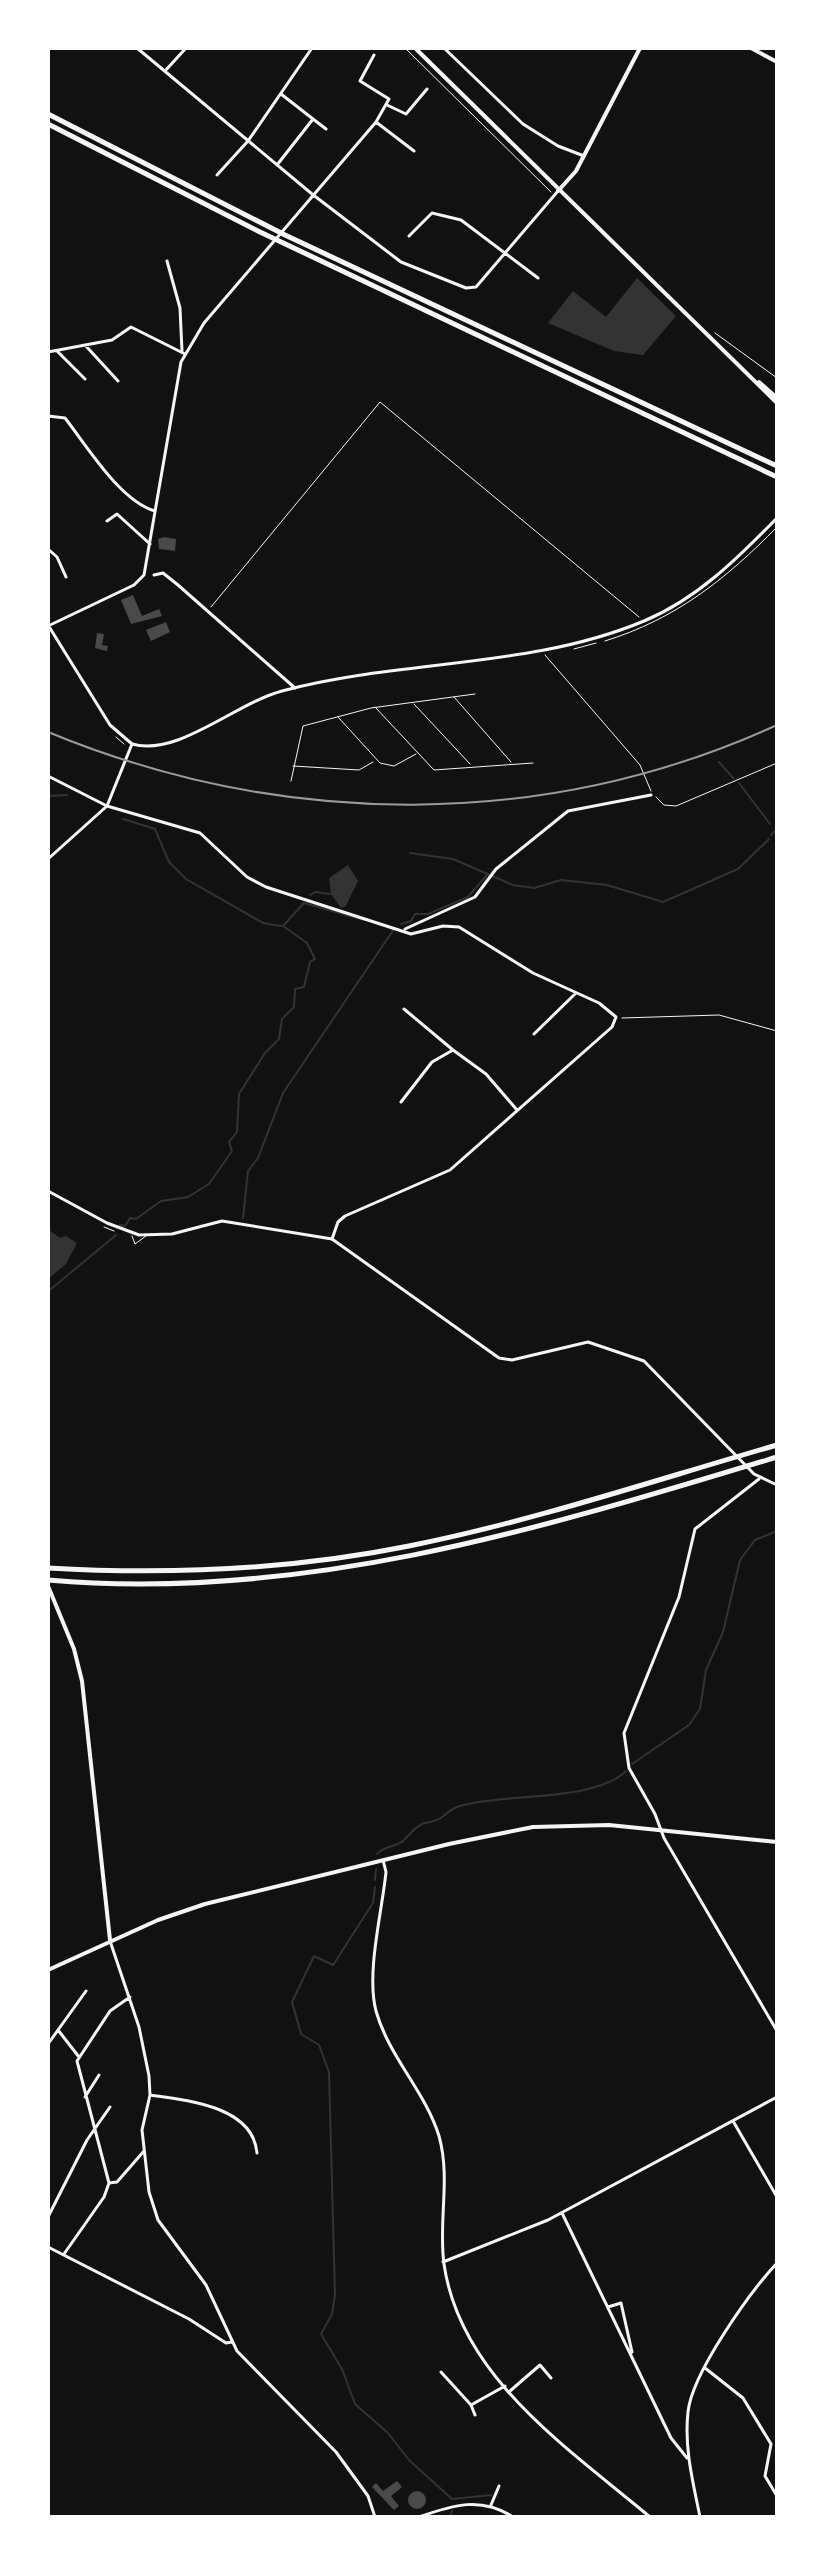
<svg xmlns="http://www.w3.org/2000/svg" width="825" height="2565" viewBox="0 0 825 2565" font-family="Figtree,sans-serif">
<rect width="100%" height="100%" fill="#111"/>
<!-- water -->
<path fill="#333" d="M637,278L676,316L643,355L614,351L548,323L573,291L606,317Z
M348,865L358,881L346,906L341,908L331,894L329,878Z
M48,1229L60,1238L66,1236L77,1243L66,1264L48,1279Z"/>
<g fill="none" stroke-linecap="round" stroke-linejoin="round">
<!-- stream -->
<path stroke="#333" stroke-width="2" d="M719,762L734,779
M739,783L770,824
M48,796L67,795
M123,819L155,829L169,862L186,879L263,923L281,926
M771,835L777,829
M410,853L453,859L513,885L534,888L561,880L607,885L663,902L738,869L769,839
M310,895L315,892L331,894
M401,924L411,921L415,914H428L468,897L487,875
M243,1218L248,1171L258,1158L283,1093L394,929
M120,1225L125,1226L130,1218L136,1219L161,1201L188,1197L209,1184L232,1151L229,1142L237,1132L239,1094L265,1053L279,1039L282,1019L294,1007L295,989L304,987L310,962L315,959L307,943L283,926L304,903L364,920
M51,1289L116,1235
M632,1764L689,1725L700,1709L706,1670L723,1632L740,1560L755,1540L777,1531
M377,1854C382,1847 395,1847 403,1841C409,1835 414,1828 422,1824C427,1822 434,1822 439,1819C447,1814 451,1808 460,1806C504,1793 595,1802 626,1771
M375,1880L376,1869
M375,1887L373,1903L333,1965L314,1956L292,2002L301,2034L319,2045L329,2072L335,2295L332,2314L321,2334L342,2369L355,2404L388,2433L409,2460L452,2499L491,2495
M450,2517L452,2511"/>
</g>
<!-- building -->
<path fill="#4a4a4a" d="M164,537L176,539L175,551L159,549L158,539Z
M133,595L142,616L159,609L162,616L131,624L121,600Z
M166,622L170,632L151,641L146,630Z
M97,633L104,634L102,645L108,646L107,651L95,648Z
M397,2481L402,2487L391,2496L399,2506L394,2510L372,2487L376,2483L383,2491Z
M408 2500a9 9 0 1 1 18 0a9 9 0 1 1-18 0Z"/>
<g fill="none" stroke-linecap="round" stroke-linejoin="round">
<!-- path -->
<path stroke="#f5f5f5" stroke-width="1" d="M405,48L551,192
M715,333L777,378
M211,607L380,402L639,617
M605,641C676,619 726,579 777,527
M574,649L596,643
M545,655L640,765L651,791
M454,697L511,762
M414,704L470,764
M375,707L434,770L533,763
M338,717L380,763L394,766L416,754
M116,737L124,744
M293,766L359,770L373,762
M291,781L303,726L371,708L475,694
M656,797L664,805L676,806L777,763
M622,1018L719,1015L777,1031
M104,1227L114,1231"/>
<!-- service -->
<path stroke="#f5f5f5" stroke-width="1" d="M132,1236L135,1244L146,1236"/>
<!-- minor -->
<path stroke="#f5f5f5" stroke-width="3" d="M137,48L312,194L401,262L466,288L476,287L558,191
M444,48L523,124L558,146L584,156
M374,55L360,81L389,99L376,122
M165,71L186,48
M281,94L313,119
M387,105L406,114L427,89
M277,165L313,119L326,129
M217,175L248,141L312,48
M409,236L432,213L461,220L538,278
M167,261L180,308L182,351
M85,345L118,381
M57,351L85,379
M48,352L112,340L131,327L185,354
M48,416L65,418C87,446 120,501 155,511
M107,521L117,514L150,544
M48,549L57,557L66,577
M154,575L163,573L178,585L295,688
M48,625L110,725L132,744
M48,626L134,585L144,575L181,362L204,323L376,122L414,151
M48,776L107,806L200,833L247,877L266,887L411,934L443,926L459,927L533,973L599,1003L616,1017L612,1027L450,1170L345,1216L338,1222L332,1239
M405,929L475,897L496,869L568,811L651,795
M404,1009L453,1050
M534,1034L576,993
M401,1102L432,1062L453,1050L486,1074L517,1110
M759,1479L695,1529L679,1597L624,1733L629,1768L655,1814L664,1838L777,2031
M383,1860L386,1872C382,1912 366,1973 376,2011C389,2057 425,2091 439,2136C451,2179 438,2221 444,2264C460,2377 569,2449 650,2517
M110,1941L139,2027L149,2076L150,2095L142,2130L149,2192L158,2220L206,2285L237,2351L336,2452L368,2496L375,2517
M48,2044L58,2030
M79,2057L58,2030L86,1991
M150,2095C186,2100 253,2106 257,2153
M85,2097L99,2075
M733,2121L777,2197
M109,2183L117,2182L144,2151
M562,2213L671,2438L687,2458
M49,2215L87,2140L110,2107
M48,2247L189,2319L226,2343L232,2342
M64,2254L104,2197L109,2183L77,2061L110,2011L130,1997
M443,2262L548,2220L777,2097
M608,2307L621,2303L632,2352
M705,2368L743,2398L771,2444L765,2476L777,2496
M441,2372L471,2405L505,2386
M510,2391L540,2365L551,2378
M471,2405L475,2415
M491,2505L499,2486
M419,2517C453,2505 481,2496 513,2517
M700,2517C693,2482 684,2448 688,2412C692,2373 750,2292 777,2263"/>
<!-- tertiary -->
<path stroke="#f5f5f5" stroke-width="3" d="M48,859L107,806L132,744C178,757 234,704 282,691C401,659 530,669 644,621C697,599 738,558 777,518
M48,1191L107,1223L139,1235L172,1234L222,1221L332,1239L499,1358L512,1360L588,1342L644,1361L754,1474L777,1485"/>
<!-- secondary -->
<path stroke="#f5f5f5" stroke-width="4" d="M415,48L777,403
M751,48L777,62
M558,191L576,171L640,48
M759,382L777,398
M48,1586L74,1649L82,1681L110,1940
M48,1970L158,1920L205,1904L449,1844L533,1827L609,1825L777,1842"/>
<!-- motorway -->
<path stroke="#f5f5f5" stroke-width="5" d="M48,114L285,235L777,466
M48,124L260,232L777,477
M48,1568C169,1575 290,1570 409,1546C534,1521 655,1480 777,1445
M48,1580C303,1602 536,1530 777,1457"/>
<!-- rail -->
<path stroke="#9a9a9a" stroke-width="2" d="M48,732C283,829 545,831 777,725"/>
</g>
<!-- border -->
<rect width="825" height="2565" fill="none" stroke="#ffffff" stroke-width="100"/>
</svg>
